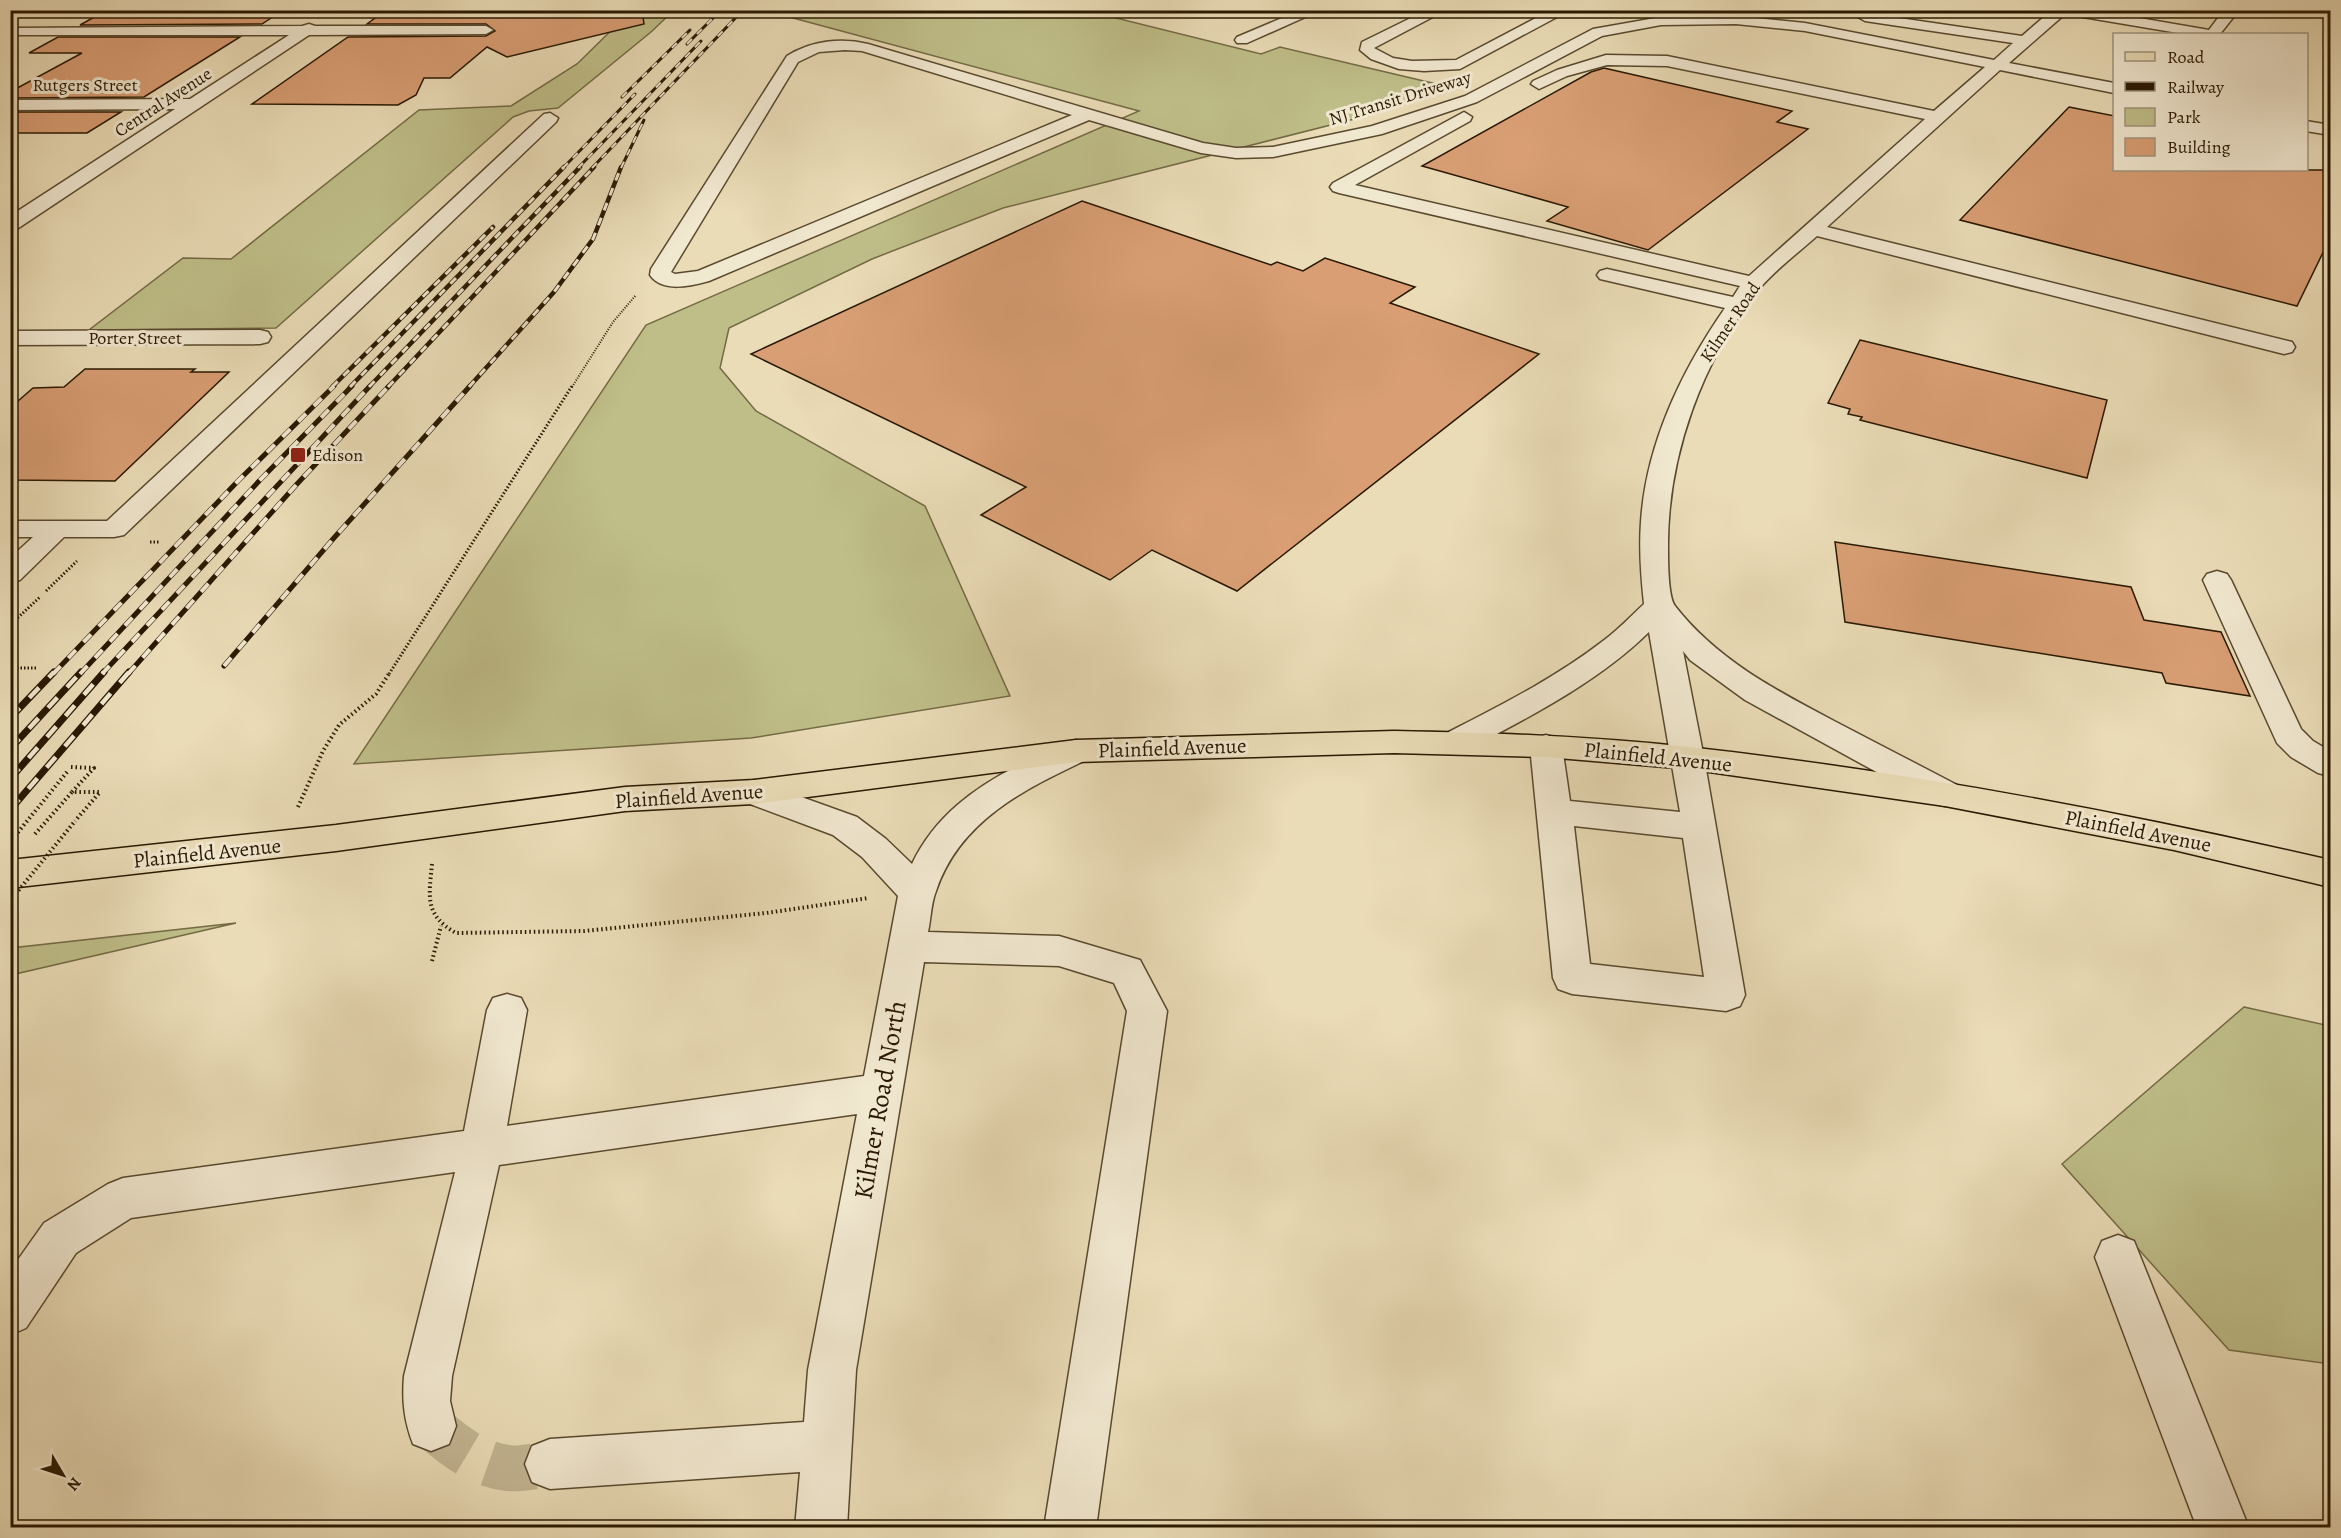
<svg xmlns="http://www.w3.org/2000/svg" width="2341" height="1538" viewBox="0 0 2341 1538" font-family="Alegreya,serif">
<rect width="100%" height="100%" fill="#eadcb7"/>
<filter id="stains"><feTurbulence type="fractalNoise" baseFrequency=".00333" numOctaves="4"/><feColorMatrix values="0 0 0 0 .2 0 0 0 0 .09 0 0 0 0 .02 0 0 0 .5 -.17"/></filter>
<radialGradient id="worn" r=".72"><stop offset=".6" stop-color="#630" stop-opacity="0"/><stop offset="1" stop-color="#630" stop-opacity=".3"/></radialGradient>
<!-- green -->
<path fill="#bfbe89" stroke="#746b45" stroke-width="1.5" d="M631,11H673L651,32L558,108L529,111L513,117L276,328L89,330L183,258L231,259L419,110L511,106L577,64Z
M767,11H1088L1261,54L1280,47L1449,87L1378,113L1003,208L872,259L729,328L720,368L756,411L925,506L1010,696L751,738L354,764L646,325L1139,111Z
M236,923L11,975V948Z
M2244,1007L2330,1026V1364L2229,1350L2062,1164Z"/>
<!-- building -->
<path fill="#d99e74" stroke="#291801" stroke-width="1.5" d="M107,10H283L262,24L80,25Z
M386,10H642L644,24L507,57L487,47L450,78H424L416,95L398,105L252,104L348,37L486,36L495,31L486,24H367Z
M58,37H240L144,97L10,98V92L82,53H29Z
M1604,68L1792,111L1777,122L1808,129L1648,250L1547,221L1568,207L1422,166L1591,72Z
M2069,107L2115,116V170H2331V236L2297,306L1960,220Z
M10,112H121L87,133H10Z
M1082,201L1271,265L1277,262L1303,271L1325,258L1415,287L1390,303L1539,354L1237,591L1152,550L1110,580L981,515L1026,487L751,354Z
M1860,340L2107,400L2087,478L1860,420L1862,417L1848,414L1850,409L1828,403Z
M85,369H195L191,372H229L115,481L10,480V408L33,388L64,387Z
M1835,542L2131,587L2144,620L2221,632L2250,696L2166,683L2162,673L1845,622Z"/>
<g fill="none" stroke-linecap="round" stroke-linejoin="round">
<!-- minor-tunnel -->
<path stroke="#c3b593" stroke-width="46" stroke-dasharray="46 23" stroke-linecap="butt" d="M431,1426C453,1445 478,1465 508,1468C522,1470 536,1465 550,1464"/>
<!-- minor casing -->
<g stroke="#59492e" stroke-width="3">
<path id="minor" d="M1301,10H1321L1247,43H1237L1235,40L1237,37Z
M1427,10H1446L1374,48L1393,58L1412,61L1456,60L1551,10H1570L1460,69L1424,71L1399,69L1371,59L1360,50L1362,42Z
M2052,10H2093L2209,30L2224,10H2239L2220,34H2184L2065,14L2009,63L2114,83V93L2000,70L1827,227L2292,342L2295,347L2292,352L2284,354L1817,236C1798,253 1776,269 1760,288C1702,360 1667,457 1668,549C1668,561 1668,597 1675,606C1717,660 1777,691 1836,722C1876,743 1917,764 1957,785L1962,794L1957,803L1945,806L1933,803L1745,700L1690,660L1683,651L1704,758L1745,995L1740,1006L1726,1011L1572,994L1558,989L1553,978L1530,746L1535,738L1546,735L1557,738L1562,746L1570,801L1680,812L1649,632C1597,683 1529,717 1465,751L1454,754L1443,751L1438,743L1443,735C1497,707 1554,679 1603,641C1618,630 1631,616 1644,604C1641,576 1639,549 1641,522C1646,444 1682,370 1725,308L1600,279L1597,275L1600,271L1607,269L1733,297L1740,286L1339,193L1333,191L1330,187L1333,183L1464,112L1472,117L1470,121L1355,185L1749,276L1925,119L1667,66L1607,65L1567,76L1539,89L1531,84L1533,81L1557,70L1606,55L1667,56L1934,111L1985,67L1805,31L1736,24L1661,25L1602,36L1477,102L1382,134L1273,157L1236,158L1201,153L1089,120L709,281C691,286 662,293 650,275L651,269L787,56C810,41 841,37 868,44L1203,143L1236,148L1273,147L1372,126L1465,96L1593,29L1661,17L1736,16L1805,23L1994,60L2013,43L1865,21L1858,17L1865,13L2022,36ZM845,50L862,51L1072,115L698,271L675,274L671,272L798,62L819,52ZM1574,826L1683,838L1704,977L1590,964Z
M309,24L315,26H486L493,30L486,34L309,35L17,229L10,231V216L175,109L10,110V100L190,99L289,35H19L14,34L12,31L14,28L302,26Z
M550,113L558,118L556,122L124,535L114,537H64L20,580L10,582V558L33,537H10V521H107L544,114Z
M2306,121L2330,125V135L2306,131Z
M260,330L268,332L271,337L268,342L260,344L10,345V331Z
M2217,571L2227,574L2231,580L2301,729L2313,741L2330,751V776L2318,773L2291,757L2277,743L2203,580L2207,574Z
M1076,740L1088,743L1092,751L1088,759C1025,789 960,820 936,891C931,903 931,918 928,932L1059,936L1140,960L1167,1011L1096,1528H1044L1127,1011L1114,983L1059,966L924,962L856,1370L847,1528H795L800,1472L550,1489L532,1482L525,1464L532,1446L550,1439L804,1422L808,1370L857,1114L499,1165L452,1376L450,1401L456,1426L449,1444L431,1451L413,1444C404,1420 402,1401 404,1376L455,1172L131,1218L76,1253L26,1328L10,1335V1271L44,1223L108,1184L123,1178L464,1131L487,1010L493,998L507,994L521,998L527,1010L507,1126L864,1076L898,896L862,857L833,835L742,801L737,792L742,783L754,780L857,817L886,839L912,864C935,816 974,788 1021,764C1039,755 1057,745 1076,740Z
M2118,1235L2134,1241L2249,1528H2197L2095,1257L2102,1241Z"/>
</g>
<!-- major casing -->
<g stroke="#291801" stroke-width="3">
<path id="major" d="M1394,731C1492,733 1591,736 1688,747C1905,771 2118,811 2330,860V887L2174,850L1945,806L1688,769L1546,757L1394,753L1076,762L754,804L625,811L336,851L10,888V860L336,825L625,787L754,780L1076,740Z"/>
</g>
<!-- path-far2 -->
<path stroke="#291801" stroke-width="2" stroke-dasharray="1 1.5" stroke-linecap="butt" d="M572,387L613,322L636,295"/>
<!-- path-far1 -->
<path stroke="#291801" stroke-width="3" stroke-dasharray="1.5 2" stroke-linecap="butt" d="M150,542H159
M46,591L77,561
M10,625L40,597
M10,668H38
M389,674L572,386"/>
<!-- path -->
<path stroke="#291801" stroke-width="4" stroke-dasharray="1.5 3" stroke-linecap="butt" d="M71,767L94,768L72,792H100L75,821
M298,807L323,751L339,725L376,694L390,672
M35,834L72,792
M15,836L67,772
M432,864C429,896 424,915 456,933L584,931L766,913L869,898
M432,961L441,926"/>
<!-- minor -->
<use href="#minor" fill="#f1e8d0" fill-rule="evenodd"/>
<!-- major -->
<use href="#major" fill="#eadcb7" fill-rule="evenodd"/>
<!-- rail-far3 casing -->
<g stroke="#291801" stroke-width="3">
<path id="rail-far3" d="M687,44L721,10
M622,97L690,30
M563,168L635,94
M578,168L701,41
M592,168L743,10
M621,168L644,120"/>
</g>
<!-- rail-far2 casing -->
<g stroke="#291801" stroke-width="4.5">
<path id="rail-far2" d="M332,387L493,227
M350,387L564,167
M369,387L580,167
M388,387L594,167
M469,387L554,292L593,239L621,167"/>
</g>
<!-- rail-far1 casing -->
<g stroke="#291801" stroke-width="5">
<path id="rail-far1" d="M224,666L333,539L470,386
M53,674L238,481L334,386
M80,674L260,480L352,386
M102,674L370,386
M128,674L297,484L389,386"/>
</g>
<!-- rail casing -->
<g stroke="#291801" stroke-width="7">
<path id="rail" d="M10,718L54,672
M10,749L81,672
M10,779L104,672
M10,810L129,672"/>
</g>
<!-- rail-far3 -->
<use href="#rail-far3" stroke="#f1e8d0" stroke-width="2" stroke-dasharray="7" stroke-linecap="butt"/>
<!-- rail-far2 -->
<use href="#rail-far2" stroke="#f1e8d0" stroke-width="3" stroke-dasharray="8" stroke-linecap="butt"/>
<!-- rail-far1 -->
<use href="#rail-far1" stroke="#f1e8d0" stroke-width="4" stroke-dasharray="11" stroke-linecap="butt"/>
<!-- rail -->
<use href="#rail" stroke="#f1e8d0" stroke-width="4.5" stroke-dasharray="14" stroke-linecap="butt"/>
<!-- path-bridge -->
<path stroke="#291801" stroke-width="4" stroke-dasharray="1.5 3" stroke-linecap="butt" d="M10,901L75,821"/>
</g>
<!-- markers -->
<rect fill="#8f2418" stroke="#f1e8d0" stroke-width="2" x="290" y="447" width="16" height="16" rx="3"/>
<g text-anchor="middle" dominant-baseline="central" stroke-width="6" stroke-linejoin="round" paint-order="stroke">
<!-- far-street labels -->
<g font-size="18" fill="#291801" stroke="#f1e8d0">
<text x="85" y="85">Rutgers Street</text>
<text transform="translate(1400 98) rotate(-17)">NJ Transit Driveway</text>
<text transform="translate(163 102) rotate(-33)">Central Avenue</text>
<text transform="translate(1730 322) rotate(-56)">Kilmer Road</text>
<text x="135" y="338">Porter Street</text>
</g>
<!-- far-poi labels -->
<g font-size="18" fill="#291801" stroke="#f1e8d0" text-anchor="start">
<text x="312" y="455">Edison</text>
</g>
<!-- street labels -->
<g font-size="21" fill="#291801" stroke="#f1e8d0">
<text transform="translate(1172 748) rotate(-2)">Plainfield Avenue</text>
<text transform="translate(1658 757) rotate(6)">Plainfield Avenue</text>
<text transform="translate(689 796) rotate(-4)">Plainfield Avenue</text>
<text transform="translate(2138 831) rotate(11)">Plainfield Avenue</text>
<text transform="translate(207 853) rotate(-6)">Plainfield Avenue</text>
</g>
<!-- near-street labels -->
<g font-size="26" fill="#291801" stroke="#f1e8d0">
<text transform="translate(880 1100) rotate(-80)">Kilmer Road North</text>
</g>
</g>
<!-- margin -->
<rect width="2341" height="1538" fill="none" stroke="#eadcb7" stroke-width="36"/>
<rect x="12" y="12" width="2317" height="1514" fill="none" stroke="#291801" stroke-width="3"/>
<rect x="18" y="18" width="2305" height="1502" fill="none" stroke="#291801" stroke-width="1.5"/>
<!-- legend -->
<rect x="2113" y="33" width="195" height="138" fill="#f1e8d0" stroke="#a1957d" stroke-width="1.5"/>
<rect x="2125" y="52" width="30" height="9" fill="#eadcb7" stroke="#a1957d" stroke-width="1.5"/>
<text x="2167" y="63" font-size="18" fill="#291801">Road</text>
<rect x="2125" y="82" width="30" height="9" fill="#291801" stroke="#a1957d" stroke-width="1.5"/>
<text x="2167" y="93" font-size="18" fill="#291801">Railway</text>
<rect x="2125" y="108" width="30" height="18" fill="#bfbe89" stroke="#a1957d" stroke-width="1.5"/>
<text x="2167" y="123" font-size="18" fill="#291801">Park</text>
<rect x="2125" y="138" width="30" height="18" fill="#d99e74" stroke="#a1957d" stroke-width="1.5"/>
<text x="2167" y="153" font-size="18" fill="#291801">Building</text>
<!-- north arrow -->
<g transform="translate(63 1475) rotate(129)" stroke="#f1e8d0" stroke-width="4.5" paint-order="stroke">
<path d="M0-4.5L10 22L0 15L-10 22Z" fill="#291801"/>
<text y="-9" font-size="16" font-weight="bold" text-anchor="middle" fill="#291801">N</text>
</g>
<rect width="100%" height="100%" filter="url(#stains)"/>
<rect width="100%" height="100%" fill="url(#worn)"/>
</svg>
